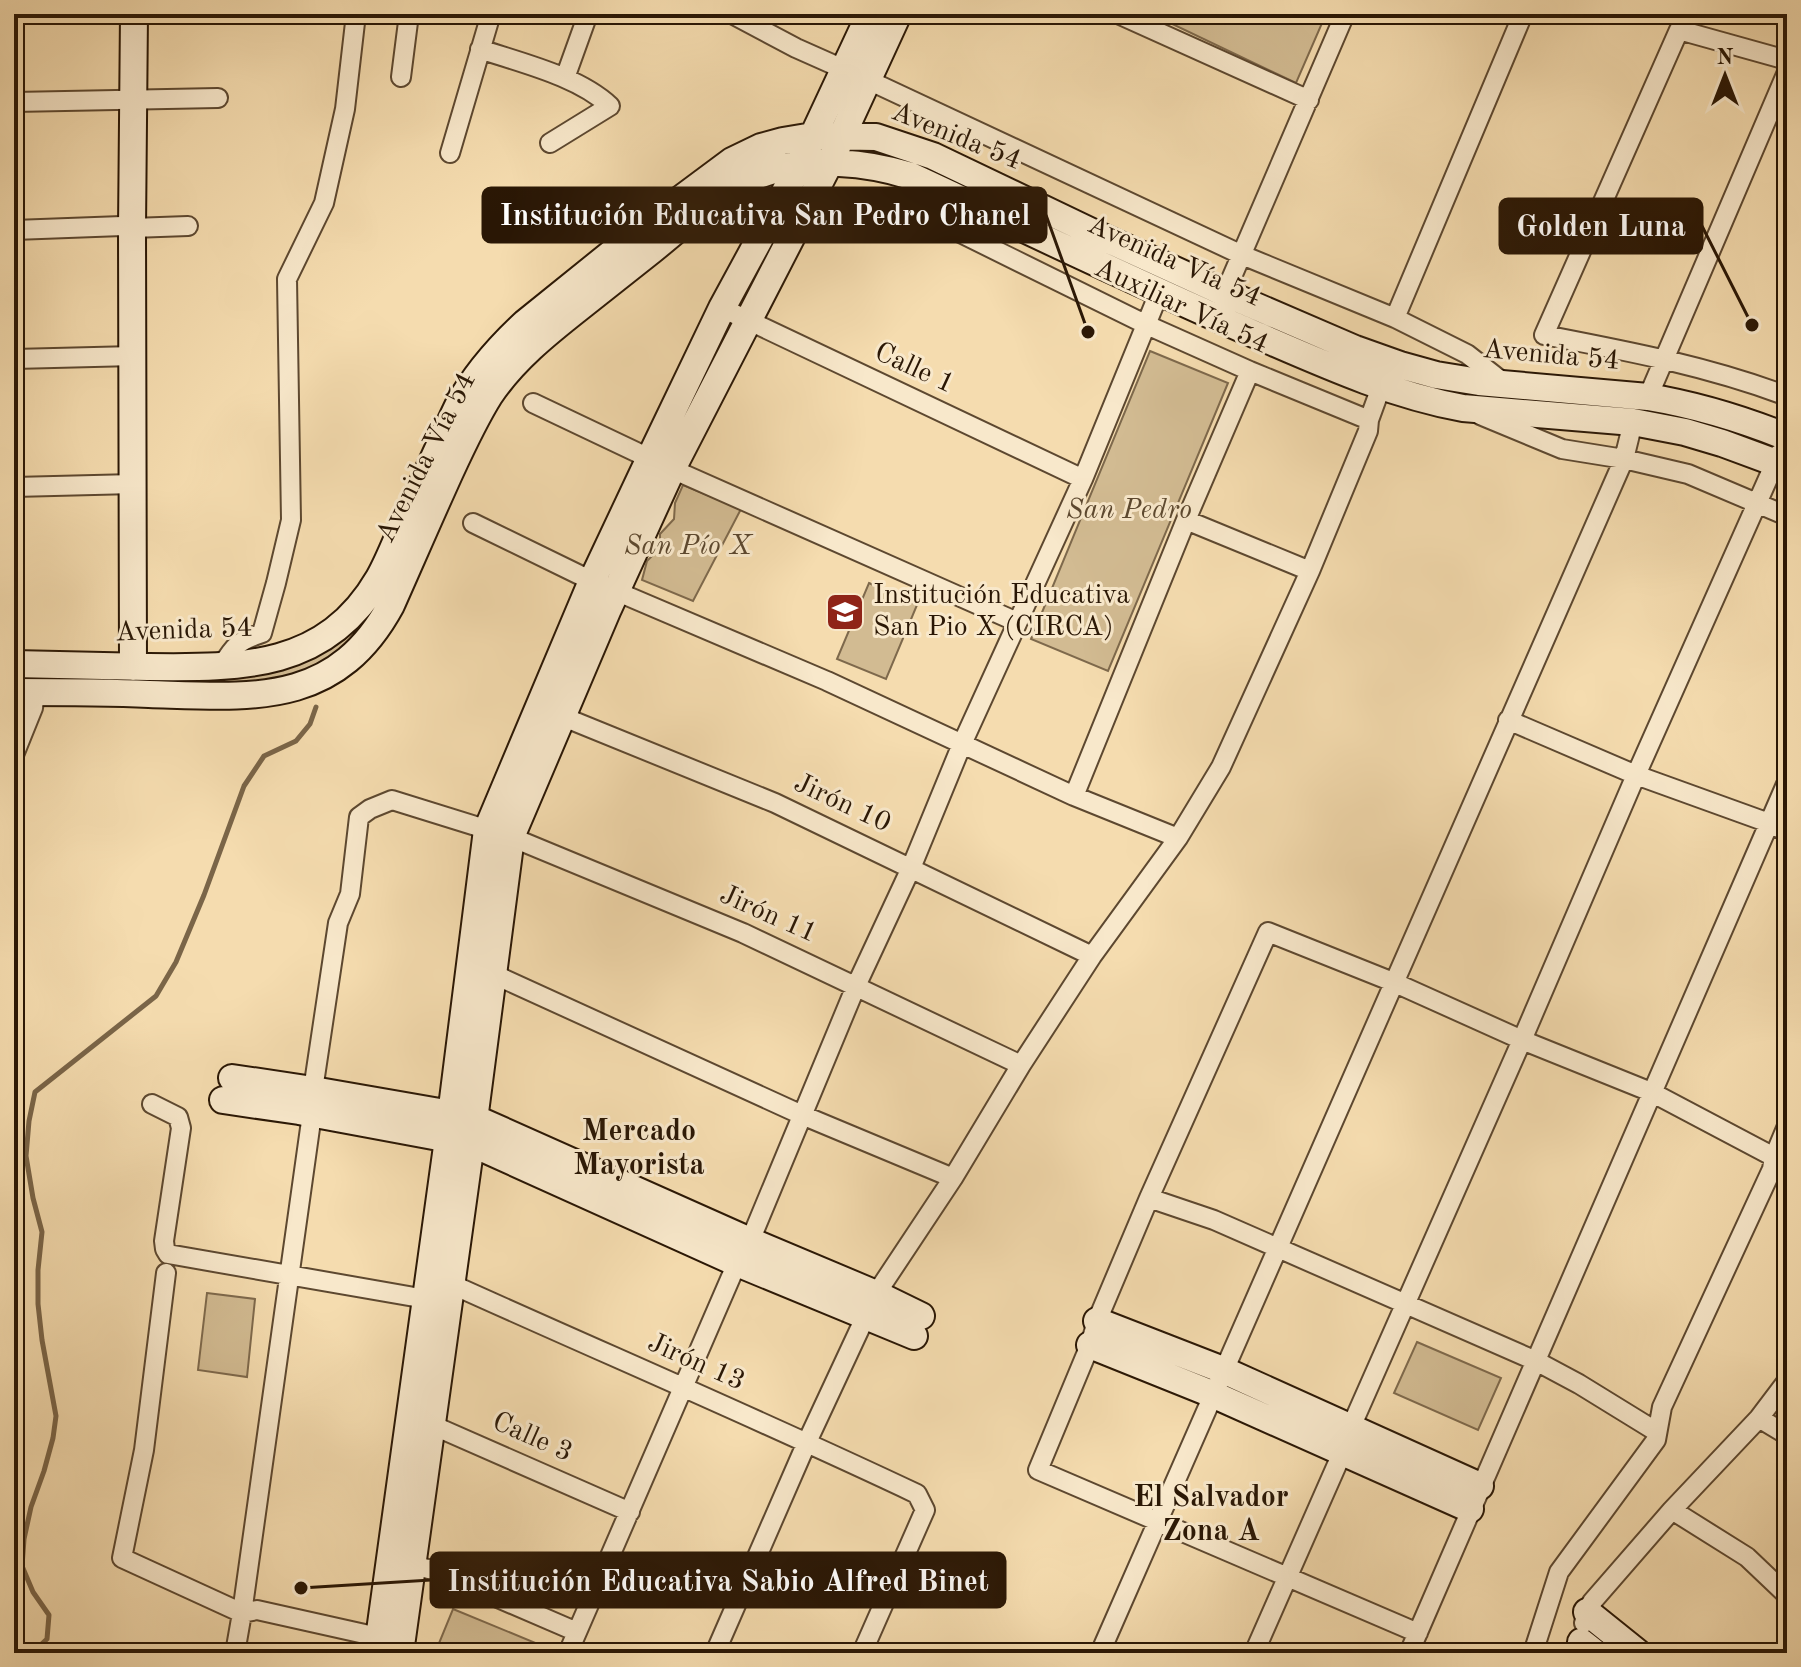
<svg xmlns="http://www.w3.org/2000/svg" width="1801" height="1667" viewBox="0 0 1801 1667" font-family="'Old Standard TT',serif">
<rect width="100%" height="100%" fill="#f5dcaf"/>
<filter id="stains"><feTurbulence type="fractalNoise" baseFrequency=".0025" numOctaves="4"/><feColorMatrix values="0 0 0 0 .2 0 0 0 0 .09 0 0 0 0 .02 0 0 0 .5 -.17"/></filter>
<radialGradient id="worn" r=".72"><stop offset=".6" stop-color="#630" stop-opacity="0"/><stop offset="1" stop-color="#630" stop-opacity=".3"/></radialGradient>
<!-- green -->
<path fill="#d2bb92" stroke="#7e694c" stroke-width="2" d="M1171,14H1326L1296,83L1168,22Z
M532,332L370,620L327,662L273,684H14V672L301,662C325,653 342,638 362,622Z
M1150,351L1228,383L1108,671L1031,639Z
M683,485L741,509L693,601L642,580L647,561L657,551L660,546V534L674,519L675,503Z
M869,583L917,605L886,679L837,659Z
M207,1293L255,1299L247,1377L198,1370Z
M1417,1342L1501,1378L1478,1430L1394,1393Z
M453,1609L538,1644L535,1653H435Z"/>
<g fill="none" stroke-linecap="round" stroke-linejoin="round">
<!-- stream -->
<path stroke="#7a6548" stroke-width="5" d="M32,1653L47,1639L49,1615L33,1592L22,1566L24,1539L31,1507L44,1471L53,1438L56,1416L42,1340L38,1304V1270L42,1232L33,1198L26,1156L29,1121L35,1092L156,996L176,962L204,895L244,786L264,756L296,741L310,724L316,707"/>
<!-- street casing -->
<g stroke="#5d4830" stroke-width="22">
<path id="street" d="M732,14L796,48L868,80L1242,255L1395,318L1467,354L1504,383
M1118,14L1309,100
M480,49C521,63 578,76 610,106L550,143
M1787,60L1679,30L1544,335C1627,351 1707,366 1787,396
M401,77L409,14
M565,78L588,14
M14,102L218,98
M450,153L491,14
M938,189L930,218L1147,325L1250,371L1369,420
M14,230L122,226L132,228L188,226
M1225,293L1345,14
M722,308L1083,479
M1395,318L1523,14
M14,359L134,356
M1648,397L1787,72
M533,403L672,469L1017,622
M1480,415L1562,449L1624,459L1688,474L1787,516
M14,487L134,484
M1186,520L1310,571
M473,523L592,581L827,681L1074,796L1178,838
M221,667C234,646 238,641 262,633L276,583L291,520L287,279L324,203L345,109L356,14
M561,716L775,803L1092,956
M1508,720L1636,775L1769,823L1787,832
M14,755L33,708L35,692
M1074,796L1186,520L1250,371
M493,974L802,1115L953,1178
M152,1104L178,1117L181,1128L164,1241L165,1249L168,1254L426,1299
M1149,1198L1214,1220L1536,1361L1579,1384L1657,1432
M166,1273L144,1450L122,1558L242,1613L257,1610L387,1639
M451,1284C606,1354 763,1421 917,1494L925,1510L862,1653
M1759,1418L1787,1435
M424,1423L432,1425L630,1512
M1672,1510L1747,1557L1787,1595
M401,1563L433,1570L577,1632
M1584,1623L1587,1612L1592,1602L1672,1510L1759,1418L1787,1381
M1418,1633L1038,1470L1090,1345L1097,1321L1149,1198L1268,932L1393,982L1522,1040L1651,1092L1774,1157
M235,1653L242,1613L312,1114L313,1090L338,923L350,894L359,817L370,809L392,800L511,837L743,933L1021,1065
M568,1653L737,1263L750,1241L856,986L911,868L962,744L1083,479L1159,293
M715,1653L807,1442L876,1294L953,1178L1021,1065L1092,956L1178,838L1221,767L1310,571L1368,431L1369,420L1381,387
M1100,1653L1624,459L1633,422
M1254,1653L1343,1451L1351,1427L1522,1040L1636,775L1779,454
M1409,1653L1787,782
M1533,1653L1559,1572L1656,1440L1662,1407L1772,1169L1774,1157L1787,1126"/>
</g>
<!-- secondary casing -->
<g stroke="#2a1705" stroke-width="30">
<path id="secondary" d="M14,664C59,665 104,666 148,667C242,668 326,669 379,578C388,562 395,544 402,528C421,487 439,446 458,406C475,374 498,348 525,323L654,219L732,161L761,147L783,141L813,136L876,137L933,156L1096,234L1225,293L1355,349L1400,365L1436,375L1479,382L1648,397C1696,405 1742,419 1787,437
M133,667L132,228L134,14
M14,692C59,692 104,692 149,694C251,697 335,708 391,605C411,560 430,516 450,472C462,446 474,420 489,396C513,360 547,333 580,307C604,288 628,269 652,250C687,222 723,186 767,172C813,157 866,162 911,176C1023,228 1134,282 1247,331C1317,361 1387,394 1463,408L1633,422L1685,432L1722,443L1787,467
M232,1078L313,1090L474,1118L750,1241L876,1294L921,1316
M223,1100L299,1111L471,1143L737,1263L914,1336
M1097,1321L1223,1370L1480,1486
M1090,1345L1212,1394L1470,1509
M1587,1612L1638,1653
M1581,1642L1595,1653
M377,1653L448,1139L487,830L592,581L650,458L722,308L799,166L870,14
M400,1653L471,1143L511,837L608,609L672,469L829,164L898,14"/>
</g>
<!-- street -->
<use href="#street" stroke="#f8e8cb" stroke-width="18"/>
<!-- secondary -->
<use href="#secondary" stroke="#f8e8cb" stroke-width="26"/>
</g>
<!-- icons -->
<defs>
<g id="school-square" transform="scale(2)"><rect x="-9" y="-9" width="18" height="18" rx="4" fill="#8f2418" stroke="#f8e8cb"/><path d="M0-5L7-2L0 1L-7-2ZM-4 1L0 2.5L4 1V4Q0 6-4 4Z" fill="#fff"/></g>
</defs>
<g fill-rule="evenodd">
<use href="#school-square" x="845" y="612"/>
</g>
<g text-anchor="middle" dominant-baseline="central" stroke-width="6" stroke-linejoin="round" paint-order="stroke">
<!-- street labels -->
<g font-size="28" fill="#2a1705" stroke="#f8e8cb">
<text transform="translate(956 137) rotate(22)">Avenida 54</text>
<text transform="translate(1174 262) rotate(24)">Avenida Vía 54</text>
<text transform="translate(1181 307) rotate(25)">Auxiliar Vía 54</text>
<text transform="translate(1551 356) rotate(5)">Avenida 54</text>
<text transform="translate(914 369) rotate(25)">Calle 1</text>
<text transform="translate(427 458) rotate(-63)">Avenida Vía 54</text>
<text transform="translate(184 631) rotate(-2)">Avenida 54</text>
<text transform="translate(842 804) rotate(25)">Jirón 10</text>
<text transform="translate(768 915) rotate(24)">Jirón 11</text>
<text transform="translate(696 1363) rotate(24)">Jirón 13</text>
<text transform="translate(532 1438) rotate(24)">Calle 3</text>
</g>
<!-- park labels -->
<g font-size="28" font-style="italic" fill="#5c482f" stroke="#f8e8cb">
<text x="1129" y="511">San Pedro</text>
<text x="688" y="547">San Pío X</text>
</g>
<!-- poi labels -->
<g font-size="28" fill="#2a1705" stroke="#f8e8cb" text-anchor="start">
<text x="873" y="596">Institución Educativa<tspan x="873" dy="32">San Pio X (CIRCA)</tspan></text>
</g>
<!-- neighbourhood labels -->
<g font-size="30" font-weight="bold" fill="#2a1705" stroke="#f8e8cb">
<text x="639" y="1132">Mercado<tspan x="639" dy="34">Mayorista</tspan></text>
<text x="1211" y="1498">El Salvador<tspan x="1211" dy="34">Zona A</tspan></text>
</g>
</g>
<!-- callouts -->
<path fill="none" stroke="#2a1705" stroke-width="3" d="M1088 332L1046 215M1752 325L1702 226M301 1588L431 1580"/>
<g fill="#2a1705" stroke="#f8e8cb" stroke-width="3">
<circle cx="1088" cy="332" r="8"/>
<circle cx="1752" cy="325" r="8"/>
<circle cx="301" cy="1588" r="8"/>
</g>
<g fill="#2a1705" stroke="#2a1705" stroke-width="3">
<rect x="483" y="188" width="563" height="54" rx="8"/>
<rect x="1500" y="199" width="202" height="54" rx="8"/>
<rect x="431" y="1553" width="574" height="54" rx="8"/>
</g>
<g font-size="30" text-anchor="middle" font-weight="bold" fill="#fff">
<text x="765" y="225">Institución Educativa San Pedro Chanel</text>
<text x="1601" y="236">Golden Luna</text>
<text x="718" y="1591">Institución Educativa Sabio Alfred Binet</text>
</g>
<!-- margin -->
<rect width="1801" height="1667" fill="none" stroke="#f5dcaf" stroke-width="48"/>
<rect x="16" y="16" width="1769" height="1635" fill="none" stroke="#2a1705" stroke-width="4"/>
<rect x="24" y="24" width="1753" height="1619" fill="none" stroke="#2a1705" stroke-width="2"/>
<!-- north arrow -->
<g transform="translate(1725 76)" stroke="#f8e8cb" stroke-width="6" paint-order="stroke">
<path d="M0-6L14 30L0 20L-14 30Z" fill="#2a1705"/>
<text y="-12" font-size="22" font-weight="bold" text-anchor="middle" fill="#2a1705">N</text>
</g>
<rect width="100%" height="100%" filter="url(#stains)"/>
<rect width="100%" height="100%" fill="url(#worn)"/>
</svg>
